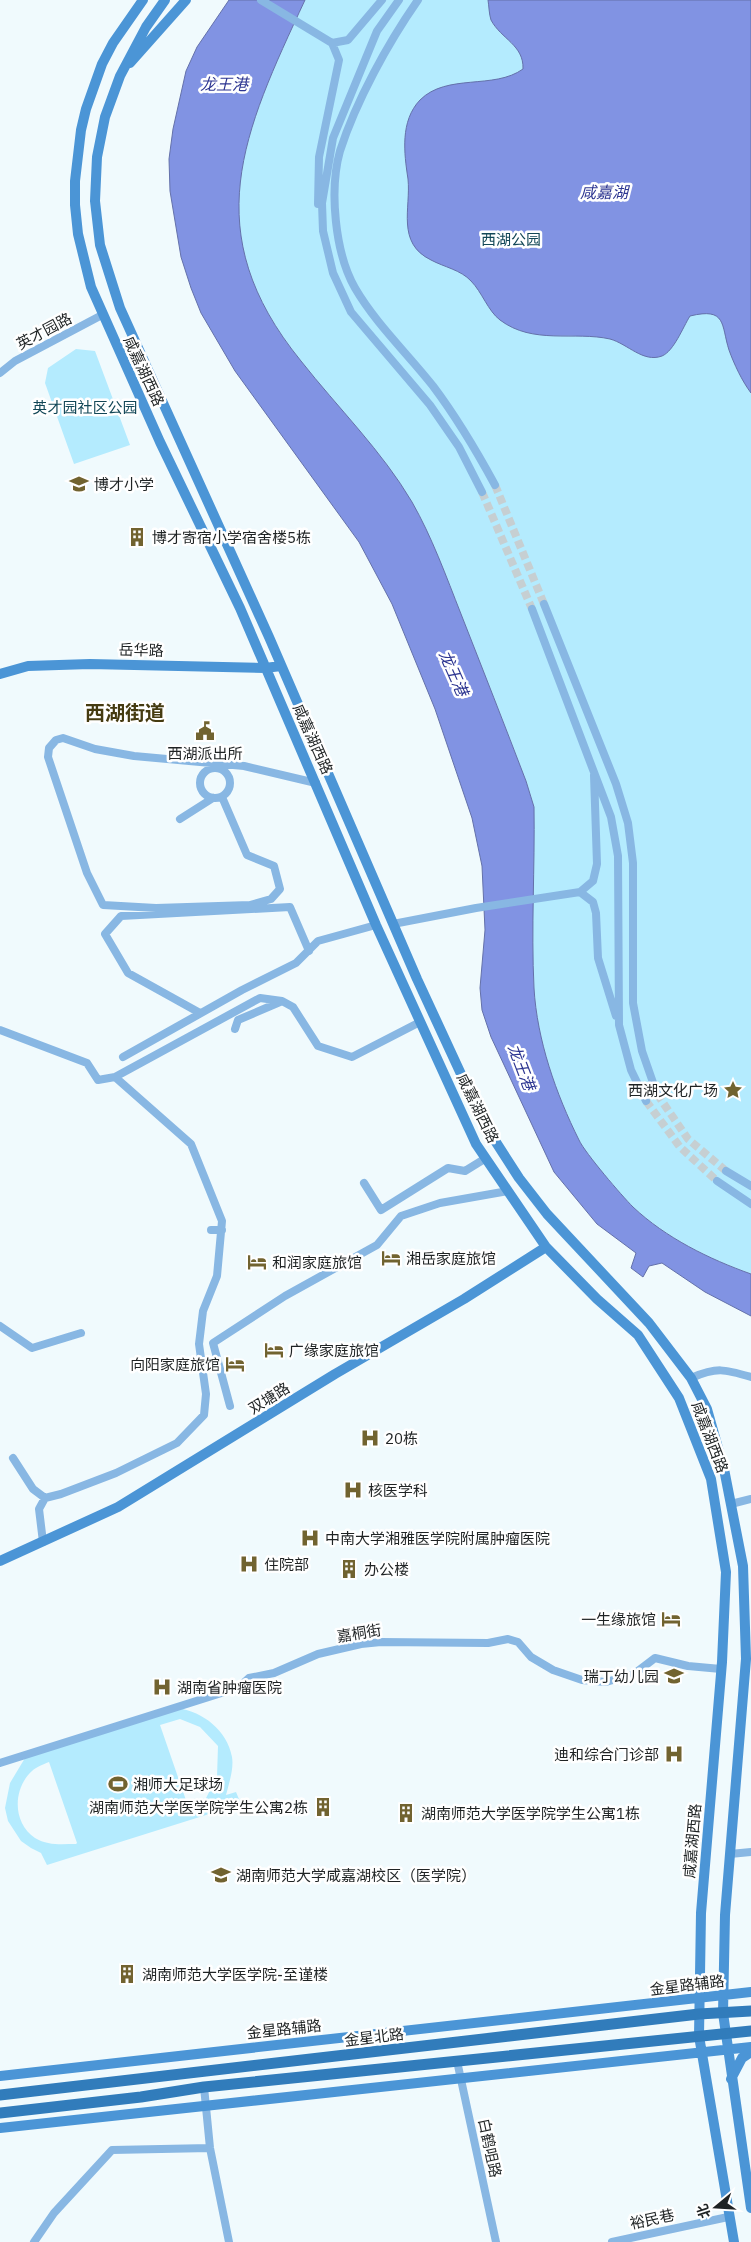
<svg xmlns="http://www.w3.org/2000/svg" width="751" height="2242" viewBox="0 0 751 2242" font-family="'IBM Plex Sans','Noto Sans SC',sans-serif">
<rect width="100%" height="100%" fill="#f0fafd"/>
<!-- green -->
<path fill="#b4ebfe" fill-rule="evenodd" d="M305,0H751V1274C709,1259 666,1238 633,1207C622,1197 585,1153 579,1140C556,1095 537,1040 534,988C531,928 534,867 534,807L526,781C505,726 483,670 461,614C446,576 432,537 412,502C382,451 338,408 301,361C196,232 243,133 305,0Z
M76,349L95,351L130,445L74,464L45,383L48,368Z
M178,1708C203,1712 227,1730 232,1757C234,1769 229,1783 226,1795L236,1792L241,1804L47,1865L41,1853L31,1848L21,1841L8,1821L5,1808L10,1783L25,1758ZM180,1719L200,1727L218,1746L217,1777L205,1800L188,1806L160,1725ZM49,1762L77,1843L76,1844C62,1844 48,1846 35,1838C12,1823 13,1788 32,1771C36,1767 44,1764 49,1762Z"/>
<!-- water -->
<path fill="#8193e3" stroke="#6471aa" d="M229,0H305C243,133 196,232 301,361C338,408 382,451 412,502C432,537 446,576 461,614C483,670 505,726 526,781L534,807C535,867 531,928 534,988C537,1040 556,1094 579,1140C585,1153 622,1196 633,1207C666,1238 709,1259 751,1274V1316L705,1292L662,1263L649,1266L643,1277L631,1268L636,1253L597,1224L554,1172L491,1037L482,1010L480,988L485,930L482,866L472,818L435,709L392,604L359,542L235,371L201,313L191,288L181,257L170,191L169,159L173,129L186,71L197,47Z
M488,0H751V393C742,381 734,364 729,350C721,325 727,307 690,316C683,327 674,351 662,356C643,363 628,344 610,339C574,331 533,345 500,320C488,311 482,292 471,281C461,270 444,267 431,260C396,243 411,208 408,179C404,153 400,121 420,100C447,73 494,90 523,69C524,45 501,39 491,20C489,14 489,6 488,0Z"/>
<g fill="none" stroke-linecap="round" stroke-linejoin="round">
<!-- street-tunnel -->
<path stroke="#c6cfd2" stroke-width="8" stroke-dasharray="8 4" stroke-linecap="butt" d="M495,485L544,604
M482,492L532,609
M657,1094L688,1139L726,1171
M646,1101L680,1147L717,1181"/>
<!-- street -->
<path stroke="#88b7e3" stroke-width="8" d="M261,0L332,43
M399,0L377,31L333,138L322,203L323,231L333,273L351,312L430,405L459,447L482,492
M418,0C388,43 356,101 340,151C329,190 335,253 355,288C376,324 407,353 433,386C457,418 476,450 495,485
M318,204L319,157L339,60L332,43L348,40L382,0
M0,373L15,361L102,315
M544,604L616,784L628,823L633,863V1003L642,1051L657,1094
M532,609L611,817L618,856L619,1025L631,1070L646,1101
M200 783a15 15 0 1 1 30 0a15 15 0 1 1-30 0Z
M222,797L247,855L274,866L280,889L271,899L250,905L156,908L103,905L87,873L48,757L49,748L56,740L63,738L95,749L134,756L244,766L316,783
M180,819L213,798
M580,892L593,902L596,913L598,958L616,1016
M393,924L476,908L580,892L593,881L597,864L594,775
M200,1013L128,973L105,934L121,916L290,907L309,951
M235,1029L238,1020L280,1002
M0,1030L87,1063L98,1080L115,1077L260,998L282,1001L293,1007L318,1046L352,1057L420,1022
M123,1057L242,990L296,963L318,941L376,925
M726,1171L751,1186
M717,1181L751,1204
M364,1183L381,1210L448,1168L465,1171L486,1158
M211,1230H222
M0,1326L32,1348L81,1333
M691,1378C717,1367 724,1369 751,1377
M230,1406L213,1343L285,1296L377,1245L401,1216L440,1203L508,1191
M13,1458L33,1489L45,1498
M731,1504L751,1499
M43,1542L39,1509L45,1498L61,1494L116,1473L177,1443L204,1415L206,1394L199,1344L203,1311L217,1276L222,1221L191,1144L115,1077
M0,1763L231,1690L238,1688L249,1678L274,1673L318,1654L361,1644L381,1642L488,1643L508,1639L518,1642L531,1657L553,1670L582,1680L606,1682L634,1674L655,1658L688,1666L721,1669
M730,1854L751,1852
M457,2061L496,2242
M204,2087L210,2148L229,2242
M34,2242L54,2213L112,2150L210,2148
M612,2242L728,2217"/>
<!-- secondary -->
<path stroke="#4b95d6" stroke-width="10" d="M143,0L113,43L102,64L86,109L81,130L75,181V205L78,234L91,287L160,442L240,608L376,925L476,1144L546,1247L597,1299L638,1335L679,1398L711,1479L726,1572L722,1662L701,1913L699,2036L734,2242
M165,0L146,27L120,76L105,117L97,157L95,201L100,245L120,308L269,637L417,979L467,1087L492,1136L519,1178L547,1214L649,1323L691,1378L707,1409L724,1469L743,1566L746,1659L725,1915L723,2013L751,2208
M130,63L186,0
M0,674L28,666L90,664L265,668L281,666
M0,1561L118,1507L335,1374L464,1299L546,1247
M0,2076L751,1992
M731,2079L742,2058L751,2052
M0,2128L751,2047"/>
<!-- primary -->
<path stroke="#317cbb" stroke-width="11" d="M0,2095L699,2014L751,2011
M0,2113L141,2097L204,2087L751,2031"/>
</g>
<!-- icons -->
<defs>
<g id="school-bare" transform="scale(1.5)"><path d="M0-5L7-2L0 1L-7-2ZM-4 1L0 2.5L4 1V4Q0 6-4 4Z" fill="#716330" stroke="#fff" stroke-width="2.5" paint-order="stroke"/></g>
<g id="building-bare" transform="scale(1.5)"><path d="M-4-6H4V6H1V3H-1V6H-4ZM-2.5-4.3h1.7v1.8h-1.7ZM.8-4.3h1.7v1.8H.8ZM-2.5-1h1.7V.8h-1.7ZM.8-1h1.7V.8H.8Z" fill="#716330" stroke="#fff" stroke-width="2.5" paint-order="stroke"/></g>
<g id="civic-bare" transform="scale(1.5)"><path d="M-.6-6.5H3V-4.5H.6V-3L4-1V1h2V6H-6V1h2V-1L-.6-3ZM-1.2 2.5V6h2.4V2.5Z" fill="#716330" stroke="#fff" stroke-width="2.5" paint-order="stroke"/></g>
<g id="sight-bare" transform="scale(1.5)"><path d="M0-6L1.8-2.2L6-1.7L2.9 1.2L3.7 5.4L0 3.3L-3.7 5.4L-2.9 1.2L-6-1.7L-1.8-2.2Z" fill="#716330" stroke="#fff" stroke-width="2.5" paint-order="stroke"/></g>
<g id="hotel-bare" transform="scale(1.5)"><path d="M-6-4.5h1.5V1H6V5H4.5V3h-9V5H-6ZM-4 0a1.8 1.8 0 1 1 3.6 0ZM.5 0V-2.5h3Q6-2.5 6 0Z" fill="#716330" stroke="#fff" stroke-width="2.5" paint-order="stroke"/></g>
<g id="hospital-bare" transform="scale(1.5)"><path d="M-5-5h3v3.5h4V-5h3V5h-3V1.5h-4V5h-3Z" fill="#716330" stroke="#fff" stroke-width="2.5" paint-order="stroke"/></g>
<g id="stadium-bare" transform="scale(1.5)"><path d="M0-5a6.5 5 0 1 0 0 10a6.5 5 0 1 0 0-10ZM-3.5-1.8h7v3.6h-7Z" fill="#716330" stroke="#fff" stroke-width="2.5" paint-order="stroke"/></g>
<g id="university-bare" transform="scale(1.5)"><path d="M0-5L7-2L0 1L-7-2ZM-4 1L0 2.5L4 1V4Q0 6-4 4Z" fill="#716330" stroke="#fff" stroke-width="2.5" paint-order="stroke"/></g>
</defs>
<g fill-rule="evenodd">
<use href="#school-bare" x="79" y="484"/>
<use href="#building-bare" x="137" y="537"/>
<use href="#civic-bare" x="205" y="731"/>
<use href="#sight-bare" x="733" y="1090"/>
<use href="#hotel-bare" x="391" y="1258"/>
<use href="#hotel-bare" x="257" y="1262"/>
<use href="#hotel-bare" x="274" y="1350"/>
<use href="#hotel-bare" x="235" y="1364"/>
<use href="#hospital-bare" x="370" y="1438"/>
<use href="#hospital-bare" x="353" y="1490"/>
<use href="#hospital-bare" x="310" y="1538"/>
<use href="#hospital-bare" x="249" y="1564"/>
<use href="#building-bare" x="349" y="1569"/>
<use href="#hotel-bare" x="671" y="1619"/>
<use href="#school-bare" x="674" y="1676"/>
<use href="#hospital-bare" x="162" y="1687"/>
<use href="#hospital-bare" x="674" y="1754"/>
<use href="#stadium-bare" x="118" y="1784"/>
<use href="#building-bare" x="323" y="1807"/>
<use href="#building-bare" x="406" y="1813"/>
<use href="#university-bare" x="221" y="1875"/>
<use href="#building-bare" x="127" y="1974"/>
</g>
<g text-anchor="middle" dominant-baseline="central" stroke-width="5" stroke-linejoin="round" paint-order="stroke">
<!-- park labels -->
<g font-size="15" fill="#124757" stroke="#fff">
<text x="511" y="239">西湖公园</text>
<text x="85" y="407">英才园社区公园</text>
</g>
<!-- street labels -->
<g font-size="15" fill="#1f2324" stroke="#fff">
<text transform="translate(44 331) rotate(-28)">英才园路</text>
<text transform="translate(144 371) rotate(65)">咸嘉湖西路</text>
<text transform="translate(141 650) rotate(1)">岳华路</text>
<text transform="translate(313 739) rotate(66)">咸嘉湖西路</text>
<text transform="translate(478 1108) rotate(64)">咸嘉湖西路</text>
<text transform="translate(269 1398) rotate(-32)">双塘路</text>
<text transform="translate(710 1437) rotate(69)">咸嘉湖西路</text>
<text transform="translate(359 1633) rotate(-9)">嘉桐街</text>
<text transform="translate(692 1841) rotate(-85)">咸嘉湖西路</text>
<text transform="translate(687 1985) rotate(-7)">金星路辅路</text>
<text transform="translate(284 2029) rotate(-6)">金星路辅路</text>
<text transform="translate(374 2037) rotate(-7)">金星北路</text>
<text transform="translate(490 2148) rotate(78)">白鹤咀路</text>
<text transform="translate(652 2219) rotate(-12)">裕民巷</text>
</g>
<!-- poi labels -->
<g font-size="15" fill="#1f2324" stroke="#fff" text-anchor="start">
<text x="94" y="484">博才小学</text>
<text x="152" y="537">博才寄宿小学宿舍楼5栋</text>
<text x="205" y="753" text-anchor="middle">西湖派出所</text>
<text x="718" y="1090" text-anchor="end">西湖文化广场</text>
<text x="406" y="1258">湘岳家庭旅馆</text>
<text x="272" y="1262">和润家庭旅馆</text>
<text x="289" y="1350">广缘家庭旅馆</text>
<text x="220" y="1364" text-anchor="end">向阳家庭旅馆</text>
<text x="385" y="1438">20栋</text>
<text x="368" y="1490">核医学科</text>
<text x="325" y="1538">中南大学湘雅医学院附属肿瘤医院</text>
<text x="264" y="1564">住院部</text>
<text x="364" y="1569">办公楼</text>
<text x="656" y="1619" text-anchor="end">一生缘旅馆</text>
<text x="659" y="1676" text-anchor="end">瑞丁幼儿园</text>
<text x="177" y="1687">湖南省肿瘤医院</text>
<text x="659" y="1754" text-anchor="end">迪和综合门诊部</text>
<text x="133" y="1784">湘师大足球场</text>
<text x="308" y="1807" text-anchor="end">湖南师范大学医学院学生公寓2栋</text>
<text x="421" y="1813">湖南师范大学医学院学生公寓1栋</text>
<text x="236" y="1875">湖南师范大学咸嘉湖校区（医学院）</text>
<text x="142" y="1974">湖南师范大学医学院-至谨楼</text>
</g>
<!-- water labels -->
<g font-size="16" font-style="italic" fill="#2c3591" stroke="#fff">
<text x="224" y="84">龙王港</text>
<text x="604" y="192">咸嘉湖</text>
<text transform="translate(454 673) rotate(66)">龙王港</text>
<text transform="translate(522 1067) rotate(69)">龙王港</text>
</g>
<!-- district labels -->
<g font-size="20" font-weight="bold" fill="#453b11" stroke="#fff">
<text x="125" y="712">西湖街道</text>
</g>
</g>
<!-- north arrow -->
<g transform="translate(716 2207) rotate(252)" stroke="#ffffff" stroke-width="4" paint-order="stroke">
<path d="M0-4L9 19L0 12L-9 19Z" fill="#1f2324"/>
<text y="-8" font-size="14" font-weight="bold" text-anchor="middle" fill="#1f2324">北</text>
</g>
</svg>
